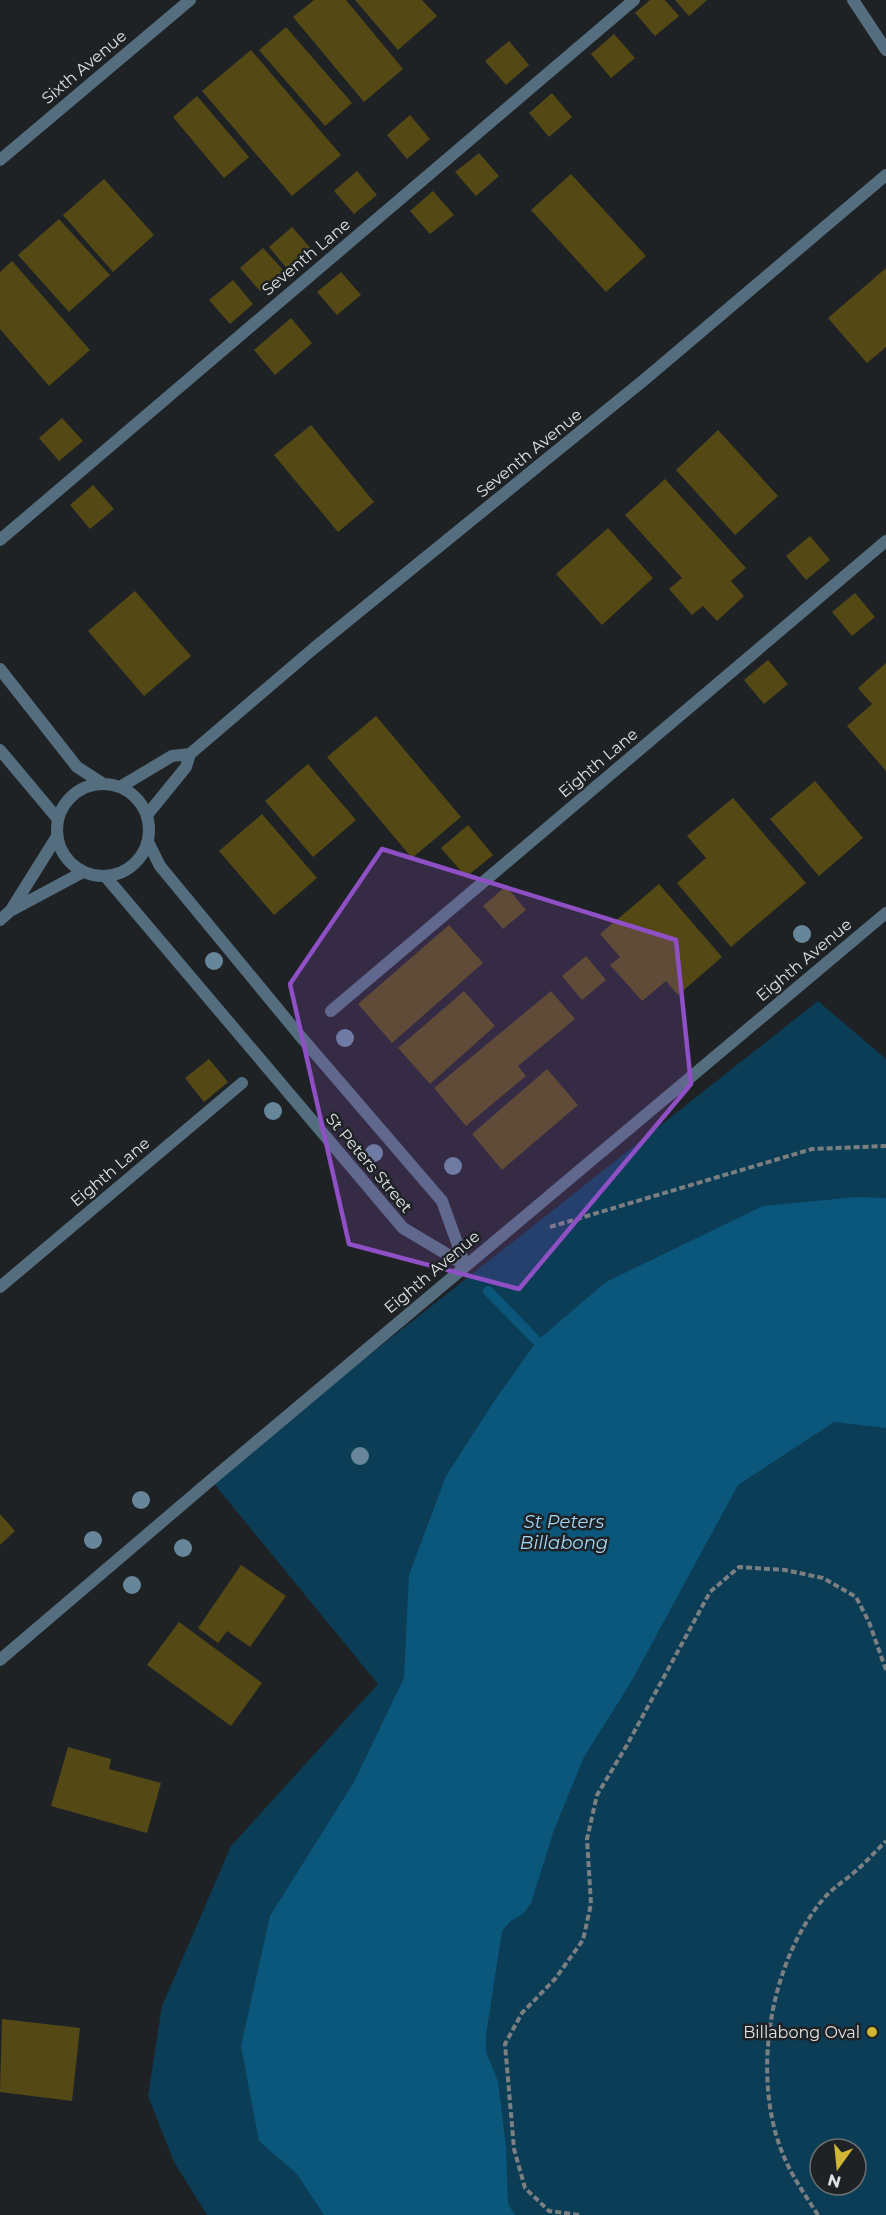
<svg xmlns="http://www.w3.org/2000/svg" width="886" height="2215" viewBox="0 0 886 2215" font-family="Montserrat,sans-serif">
<rect width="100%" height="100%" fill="#1e2225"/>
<!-- green -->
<path fill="#0b3d56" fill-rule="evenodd" d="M818,1001L886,1059V2215H207L174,2162L148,2096L162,2006L231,1846L378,1684L211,1480ZM820,2149H856V2185H820Z"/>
<!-- water -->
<path fill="#0b577b" d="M857,1197L886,1198V1428L834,1422L738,1485L631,1682L584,1757L554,1830L531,1903L523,1914L511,1921L502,1931L486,2035V2052L498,2081L506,2147L508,2204L515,2215H324L297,2174L259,2141L241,2046L270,1916L354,1782L404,1678L409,1575L446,1476L495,1400L537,1341L606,1282L763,1206Z"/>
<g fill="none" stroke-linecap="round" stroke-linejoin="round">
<!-- stream -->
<path stroke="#0b577b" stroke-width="10" d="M488,1291L537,1341"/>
</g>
<!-- building -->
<path fill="#544915" d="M314,0H346L403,69L364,102L293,17Z
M355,0H422L437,16L398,50Z
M650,0H665L679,16L655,36L635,13Z
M675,0H707L689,16Z
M286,27L352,103L325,126L259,50Z
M614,34L635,58L611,78L591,54Z
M509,41L529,65L506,85L485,61Z
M251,50L341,155L292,196L202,91Z
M552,93L572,117L549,137L529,113Z
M197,96L249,157L224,178L173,117Z
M410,115L430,139L407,159L387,135Z
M479,153L499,176L476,196L455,172Z
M357,171L377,195L354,214L334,191Z
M571,174L646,256L606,292L531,210Z
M104,179L154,235L113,272L63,215Z
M433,191L454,215L430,234L410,211Z
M59,219L110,275L69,312L18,255Z
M292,227L313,251L289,271L269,247Z
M263,248L284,271L260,291L240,268Z
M12,261L90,350L49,386L0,329V272Z
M886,268V347L867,363L828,318Z
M341,272L361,295L337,315L317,292Z
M233,280L253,304L230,324L209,300Z
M291,318L312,343L275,375L254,350Z
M62,418L83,441L59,461L39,438Z
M311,425L374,502L338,532L274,455Z
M718,430L778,496L735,535L676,470Z
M665,479L746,568L731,581L744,596L717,621L703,606L692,615L669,589L682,578L625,515Z
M93,485L114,509L90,529L70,505Z
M608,528L653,578L602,625L556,574Z
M810,536L830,560L806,580L786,556Z
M135,591L191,656L144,696L88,631Z
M855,593L875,617L852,636L832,612Z
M768,660L788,684L764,704L744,680Z
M886,663V771L847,726L872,704L858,688Z
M376,716L461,817L412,858L327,757Z
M308,764L356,820L313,857L265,801Z
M815,781L863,838L819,876L770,819Z
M733,798L806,883L731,947L677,883L706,858L687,836Z
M262,814L317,878L274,915L219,851Z
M468,825L493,855L466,877L441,848Z
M659,884L722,957L678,995L666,981L642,1001L610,965L620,957L600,934Z
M506,886L526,910L503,929L483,906Z
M449,925L483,963L392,1043L358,1004Z
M586,956L606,980L582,1000L562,976Z
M464,991L495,1026L430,1084L398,1048Z
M551,991L575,1019L518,1066L526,1076L466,1126L434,1088Z
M209,1059L228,1082L204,1102L185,1078Z
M547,1069L578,1105L502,1170L472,1134Z
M0,1514L15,1531L0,1545Z
M241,1565L286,1596L250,1647L227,1631L218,1643L198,1628Z
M179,1622L262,1683L231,1726L147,1665Z
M68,1747L111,1759L109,1769L161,1783L147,1833L51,1806Z
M2,2019L80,2028L72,2101L0,2092Z"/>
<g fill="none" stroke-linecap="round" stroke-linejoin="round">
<!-- path -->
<path stroke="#7b7f81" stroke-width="4" stroke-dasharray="6 3" stroke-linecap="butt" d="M550,1227L812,1149L886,1146
M579,2215L549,2211L525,2188L514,2149L505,2044L522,2013L555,1979L583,1940L591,1904L587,1839L597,1795L627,1745L710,1592L739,1567L785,1570L823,1578L856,1597L869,1622L886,1670
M818,2215C805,2195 791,2175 782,2152C751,2074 770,1960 825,1897C834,1887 847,1879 857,1870C867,1861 876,1851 886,1841"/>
<!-- service -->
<path stroke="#546e7f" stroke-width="12" d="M0,540L634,0
M331,1011L886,541
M0,1287L242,1083"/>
<!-- minor -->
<path stroke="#546e7f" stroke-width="12" d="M0,160L190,0
M0,669L77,767L102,783
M0,750L57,818
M57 830a46 46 0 1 1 92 0a46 46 0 1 1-92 0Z
M120,787L172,756L190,754
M147,815L186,767L190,754L313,649L644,380L886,175
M148,842L160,866L301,1037L442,1201L465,1265
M106,877L403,1228L465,1265
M12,910L83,872
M0,920L11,910L56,838
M0,1660L211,1480L886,913"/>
<!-- tertiary -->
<path stroke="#546e7f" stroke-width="12" d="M853,0L886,50"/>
</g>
<!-- trees -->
<g fill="#678699">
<circle cx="802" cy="934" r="9"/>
<circle cx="214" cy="961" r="9"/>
<circle cx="345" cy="1038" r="9"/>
<circle cx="273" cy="1111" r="9"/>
<circle cx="374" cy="1153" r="9"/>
<circle cx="453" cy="1166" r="9"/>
<circle cx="360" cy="1456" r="9"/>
<circle cx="141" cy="1500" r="9"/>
<circle cx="93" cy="1540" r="9"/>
<circle cx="183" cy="1548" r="9"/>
<circle cx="132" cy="1585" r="9"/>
</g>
<!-- marked area -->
<path fill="#8f50c6" fill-opacity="0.2" stroke="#8f50c6" stroke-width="4.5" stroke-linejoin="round" d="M382,849L676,940L691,1084L519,1289L349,1244L290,984Z"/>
<!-- markers -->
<circle fill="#d2b635" stroke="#1e2225" stroke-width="2" cx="872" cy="2032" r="6"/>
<g text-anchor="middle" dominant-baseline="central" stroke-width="5" stroke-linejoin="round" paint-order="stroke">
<!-- street labels -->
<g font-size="16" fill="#dfe2e3" stroke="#1e2225">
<text transform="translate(84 67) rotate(-40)">Sixth Avenue</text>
<text transform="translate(306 257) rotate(-40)">Seventh Lane</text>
<text transform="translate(529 453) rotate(-39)">Seventh Avenue</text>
<text transform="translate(598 763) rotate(-40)">Eighth Lane</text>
<text transform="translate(804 960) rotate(-40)">Eighth Avenue</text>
<text transform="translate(369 1163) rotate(50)">St Peters Street</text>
<text transform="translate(110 1172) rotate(-40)">Eighth Lane</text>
<text transform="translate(432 1272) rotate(-40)">Eighth Avenue</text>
</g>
<!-- poi labels -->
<g font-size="16" fill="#dfe2e3" stroke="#1e2225" text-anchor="end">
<text x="860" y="2032">Billabong Oval</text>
</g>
<!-- water labels -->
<g font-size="18" font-style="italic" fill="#a2d7f8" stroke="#1e2225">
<text x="564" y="1522">St Peters<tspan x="564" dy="21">Billabong</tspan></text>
</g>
</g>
<!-- north arrow -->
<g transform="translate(838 2167) rotate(195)"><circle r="28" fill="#1e2225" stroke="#6b6f71" stroke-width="1.5"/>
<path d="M0-4.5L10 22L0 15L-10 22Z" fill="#d2b635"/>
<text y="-9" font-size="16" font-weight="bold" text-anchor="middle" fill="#dfe2e3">N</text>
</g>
</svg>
